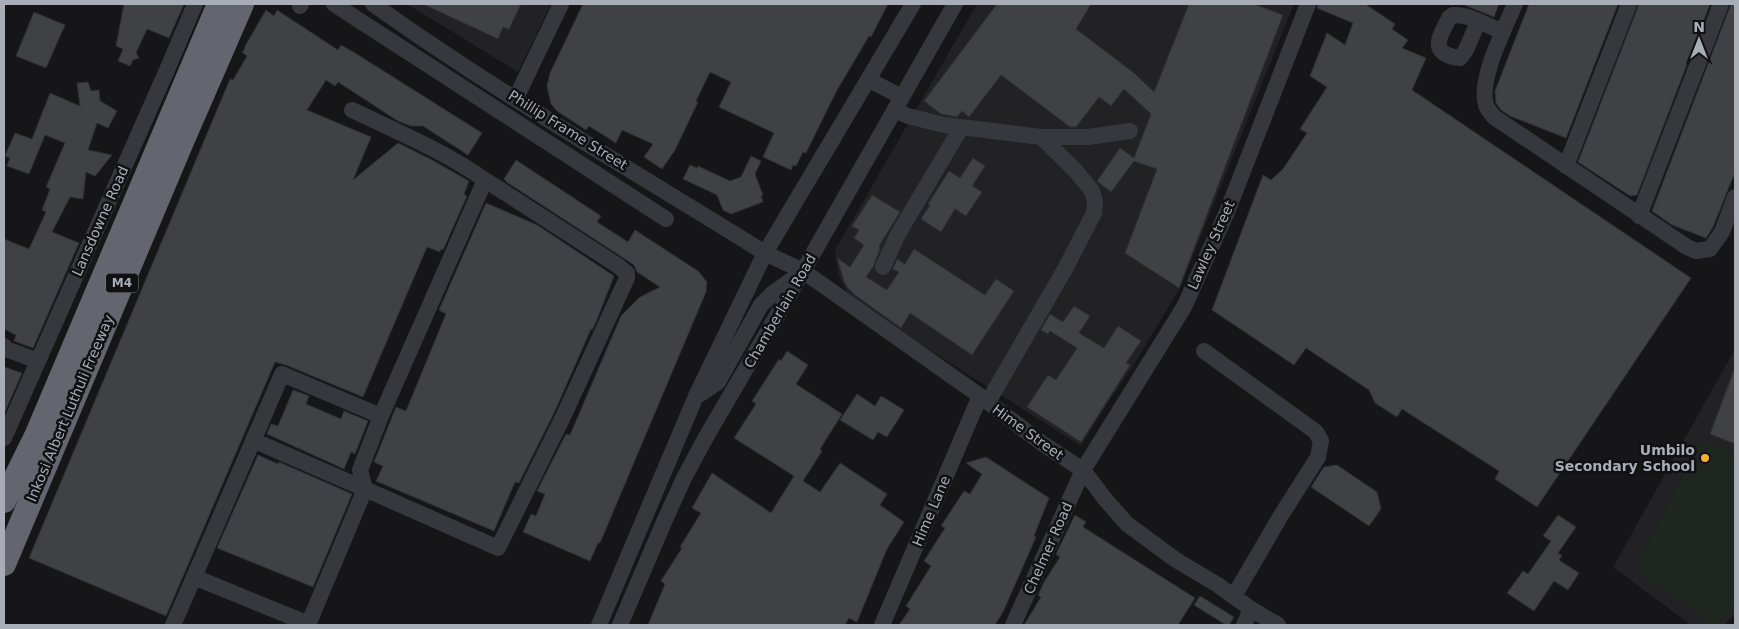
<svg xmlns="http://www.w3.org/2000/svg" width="1739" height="629" viewBox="0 0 1739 629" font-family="'DejaVu Sans',sans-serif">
<rect width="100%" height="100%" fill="#161618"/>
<!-- built -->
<path fill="#222225" d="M407,4H551L518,72Z
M977,4H1294L1180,288L1133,366L1107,404L1081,446L851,300L838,274L835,250Z
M1735,349V613L1724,625H1691L1613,567Z"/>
<!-- green -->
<path fill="#1e261f" d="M1701,440L1728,449L1735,463V605L1718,625H1713L1634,569Z"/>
<!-- building -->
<path fill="#404145" stroke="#303034" d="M124,4H184L169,38L147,29L136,53L139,58L133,60L130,66L118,61L123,49L116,46Z
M423,4H521L509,29L503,27L498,39Z
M583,4H888L871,37L869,36L836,92L806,153L803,152L796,166L793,165L791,170L763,157L774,133L719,107L731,82L710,72L696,101L698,102L675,150L662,169L644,157L653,144L622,130L616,143L589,126L586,130L557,111L551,104L547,86L550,73Z
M997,4H1091L1076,29L1134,73L1154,92L1189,4H1254L1283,15L1179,288L1125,253L1157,169L1134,161L1111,192L1097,181L1120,148L1134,158L1151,114L1124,89L1111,106L1099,97L1076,127H1070L1001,75L969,117L962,111L957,117L941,114L924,101Z
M1318,4H1365L1395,24L1392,29L1408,40L1402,48L1426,58L1412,90L1691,278L1537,507L1495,479L1499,471L1402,409L1397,417L1375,403L1369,390L1306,348L1294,365L1212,310L1263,175L1271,180L1283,169L1307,133L1300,129L1327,87L1310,76L1327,33L1345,45L1353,23L1317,8Z
M1462,4H1499L1494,17Z
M1529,4H1618L1566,138L1510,116L1501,110L1496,103L1495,91Z
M1639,4H1710L1637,195L1630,196L1578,162Z
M1731,4H1735V172L1713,227L1706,238L1672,225L1652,211Z
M266,10L274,16L277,10L338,50L341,45L355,53L482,133L468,155L423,126H411L398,121L338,82L335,86L326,80L307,110L371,137L353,180L398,143L432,160L469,181L464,194L467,196L443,250L441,249L440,252L427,247L363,397L286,365L275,362L166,616L29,558L230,79L233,80L247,56L242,52L245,49L244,48Z
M34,12L65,25L46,68L16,56Z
M88,82L91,91L99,90L100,101L117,111L108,128L97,123L88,150L112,155L95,176L86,172L83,199L70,197L52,232L79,243L33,348L14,341L16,335L4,329V239L29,249L46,212L42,210L50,189L46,187L65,143L45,135L29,174L7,166L10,158L5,156L15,133L32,139L50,93L80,106L77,83Z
M751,156L761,161L755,174L763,195L761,196L763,202L731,214L723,210L717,195L683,179L690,165L697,168L698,166L730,181L741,177Z
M973,158L985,166L972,186L982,192L966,216L955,209L941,232L921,219L930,205L928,204L949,171L960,178Z
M516,160L601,216L597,222L628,242L635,230L698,271L707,282L706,292L600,543H598L590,561L523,532L531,514L536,516L545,494L537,491L566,434L570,435L621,316L640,297L660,287L637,272L634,265L622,257L508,183L504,179Z
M872,195L900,212L879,246L880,249L873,267L866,277L887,290L899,272L893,269L897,259L905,264L914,249L985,295L996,279L1014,291L972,355L910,313L901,328L855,295L847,287L844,281L837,258L850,267L864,245L854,238L859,230L852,226Z
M486,203L537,225L614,276L596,322L592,330L591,329L554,413L519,483L515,482L494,531L376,481L383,466L374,462L396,407L406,411L446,314L439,310Z
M1074,306L1090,316L1079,333L1104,348L1118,326L1141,341L1126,363L1130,365L1081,442L1027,407L1048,375L1056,380L1077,348L1050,331L1048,334L1041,330L1050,314L1063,322Z
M787,351L808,365L796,384L842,414L820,449L822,451L803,481L820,492L840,463L887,494L880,505L904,522L887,549L857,622L849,618L845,625H648L665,584L661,581L682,548L680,547L701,513L692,508L712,473L771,513L794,476L734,438L756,404L752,401L779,359L781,361Z
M4,367L22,373L4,414Z
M1734,370H1735V444L1710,434Z
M293,390L309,396L306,404L341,419L344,411L368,421L355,454L351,452L344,469L267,434L271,424L278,426Z
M857,394L875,406L881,396L904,410L887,437L878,432L873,440L840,420Z
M258,455L278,464L279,462L352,494L313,587L217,548Z
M986,457L1049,498L1034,536L1036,537L1003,612L995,625H899L910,609L906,606L931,566L924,561L945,528L941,526L964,491L970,494L982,474L966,463Z
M1337,465L1377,492L1381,509L1369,526L1311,487L1324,467Z
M1075,515L1086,522L1083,527L1195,598L1178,625H1024L1041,597L1038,595L1044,582L1060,557L1056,554Z
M1558,515L1576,527L1558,553L1562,556L1559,560L1579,573L1568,590L1554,581L1534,611L1507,593L1523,571L1528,574L1551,541L1543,536Z
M1200,596L1234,617L1229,625H1226L1194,605Z"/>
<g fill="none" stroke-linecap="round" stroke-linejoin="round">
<!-- minor -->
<path stroke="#37383d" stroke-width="16" d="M334,4L666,219
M373,4C499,94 634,171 765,253L803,271L980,396L1043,444L1083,470L1105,499L1127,524L1176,560L1218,585L1251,609L1278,625
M1515,4C1505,28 1478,80 1486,105C1487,109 1491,113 1494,117L1687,247L1696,251L1710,249L1722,232L1735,197
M300,6L301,4
M1478,22L1466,50L1460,58C1455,58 1452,57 1448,55C1430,48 1443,31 1449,18L1453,15C1469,14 1488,26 1503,32
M869,80L902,97
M516,98L561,4
M895,110L908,116L944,125L1041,137H1088L1130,131
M1566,166L1629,4
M1639,216L1721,4
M883,267L898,234L961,128
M4,346L6,349L38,361
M1204,351L1316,432L1321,441L1318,457L1280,517L1234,596
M697,396L718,382L761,305L773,293L797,276
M988,402L1065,269L1094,213L1095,201L1092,191L1075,170L1041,137
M4,438L167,70L195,4
M253,440L365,489
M365,489L360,470L381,416
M194,577L282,374L381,416L485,180C444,151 398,132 352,110
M173,625L194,577L309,624
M308,625L365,489L498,548L563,417L627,278V273L617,265L485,180
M599,625L696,396L765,253L913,4
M620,625L664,522L684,478L706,437L803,271L955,4
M882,625L980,396
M1013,625L1083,470L1184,307L1227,212L1308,4
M1244,625L1251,609"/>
<!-- highway -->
<path stroke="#63666e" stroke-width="24" d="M4,501L37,434L219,4
M4,564L181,144L242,4"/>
</g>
<!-- markers -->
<circle fill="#f2b134" stroke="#111113" stroke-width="2" cx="1705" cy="458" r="5"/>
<g text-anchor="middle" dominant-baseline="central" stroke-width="5" stroke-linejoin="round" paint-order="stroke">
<!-- shield labels -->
<rect fill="#111113" stroke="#7b7e86" stroke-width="1" x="106" y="273.5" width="32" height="19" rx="4"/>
<g font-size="12" font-weight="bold" fill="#a8adb8">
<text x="122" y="283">M4</text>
</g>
<!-- street labels -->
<g font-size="14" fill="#a8adb8" stroke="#111113">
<text transform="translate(568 130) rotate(32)">Phillip Frame Street</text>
<text transform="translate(100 221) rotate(-66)">Lansdowne Road</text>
<text transform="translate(1211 245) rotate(-66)">Lawley Street</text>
<text transform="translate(780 311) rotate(-60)">Chamberlain Road</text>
<text transform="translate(70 408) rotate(-67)">Inkosi Albert Luthuli Freeway</text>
<text transform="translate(1028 432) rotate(36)">Hime Street</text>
<text transform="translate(931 511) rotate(-67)">Hime Lane</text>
<text transform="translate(1048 548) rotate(-66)">Chelmer Road</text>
</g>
<!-- poi labels -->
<g font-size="14" font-weight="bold" fill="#a8adb8" stroke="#111113" text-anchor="end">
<text x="1695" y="450">Umbilo<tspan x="1695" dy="16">Secondary School</tspan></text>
</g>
</g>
<!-- border -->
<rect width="1739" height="629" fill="none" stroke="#a8adb8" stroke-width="10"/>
<!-- north arrow -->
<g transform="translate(1699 40)" stroke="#111113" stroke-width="4" paint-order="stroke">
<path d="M0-4L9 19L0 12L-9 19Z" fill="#a8adb8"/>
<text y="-8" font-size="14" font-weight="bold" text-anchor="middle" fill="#a8adb8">N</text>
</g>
</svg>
